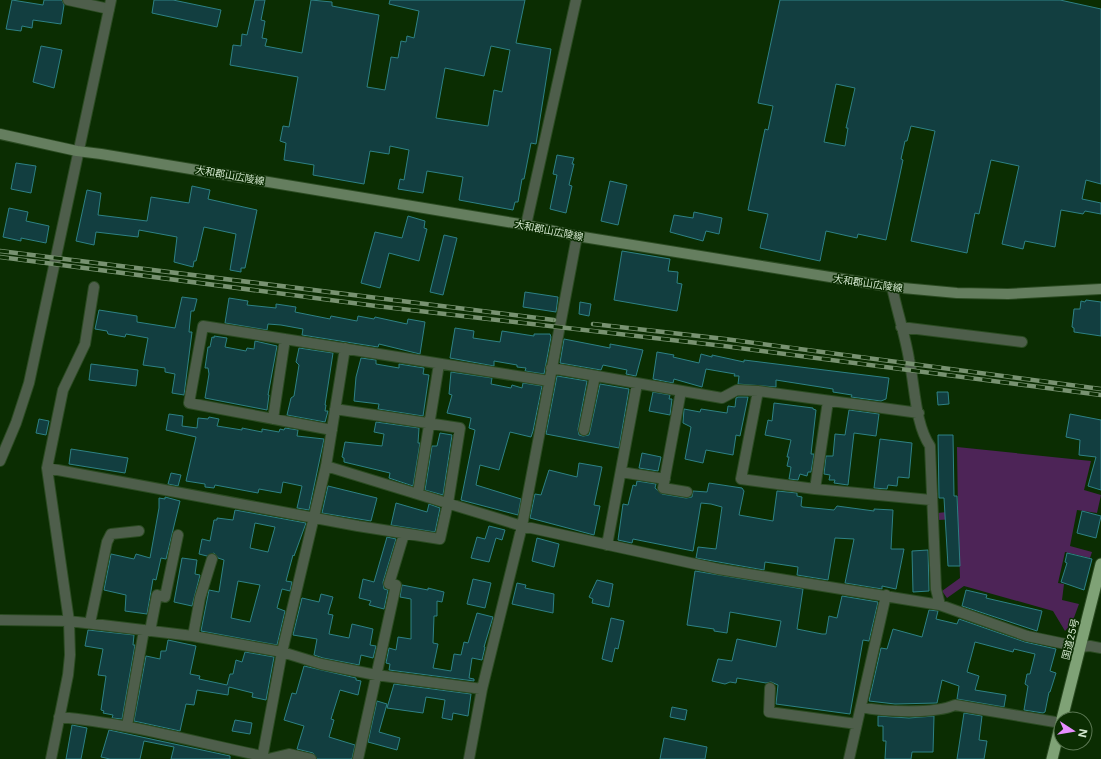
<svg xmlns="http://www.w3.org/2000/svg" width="1101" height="759" viewBox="0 0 1101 759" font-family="Inter,'Noto Sans JP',sans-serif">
<rect width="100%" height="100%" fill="#0b2d02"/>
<!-- water -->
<path fill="#4d2457" d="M957,447L1091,461L1084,490L1101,495L1097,513L1077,510L1070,546L1092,552L1090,558L1065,552L1058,583L1064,584L1062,600L1079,604L1072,623L1065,631L1053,611L964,586L947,598L942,591L960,578L958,519L938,520L937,513L958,511Z"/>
<!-- building -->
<path fill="#123e40" stroke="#2e8185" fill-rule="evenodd" d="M12,0L43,5L44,0H62L64,5L61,24L33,20L32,28L22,26L21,31L6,29Z
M154,0H173L221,10L217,27L152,13Z
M255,0H265L261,20L265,21L262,38L267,39L265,46L302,53L311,0L332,2V6L379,15L367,87L385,90L391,57L398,58L401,41L406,42L407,36L414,38L419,11L389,4L390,0H525L516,43L551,49L536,144L531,143L524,179H522L518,202H515L513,210L459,200L463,177L427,171L423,193L398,189L400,179L404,180L409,150L390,146L389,154L370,151L364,184L313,175L314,165L284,160L286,143L280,141L283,126L289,127L298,77L230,65L233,45L241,46L242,34L247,35ZM491,46L510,50L502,92L494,90L488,126L436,118L445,68L484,76Z
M780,0H1060L1101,9V184L1086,180L1082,199L1101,203V214L1085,211L1083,214L1061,210L1055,247L1025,241L1023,249L1002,244L1019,166L991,160L979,214L975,213L967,253L911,241L935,131L911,126L907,141H905L901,159L903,160L886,240L858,234L857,238L826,231L820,261L760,248L768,214L748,210L765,129L768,130L773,106L758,103ZM836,84L855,88L846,128H848L845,146L824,142Z
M41,46L62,50L54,88L33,82Z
M557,155L574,158L572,164H574L569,185L572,186L566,213L550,209L557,175L553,174Z
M16,163L36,166L31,193L11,189Z
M610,181L627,185L618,225L601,221Z
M192,186L210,190L208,199L257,210L245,268H241V272L230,270L236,234L204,227L196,261H194L193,267L174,262L177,237L139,230L138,237L96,232L94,245L76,241L87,190L101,193L98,215L147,221L151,197L189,203Z
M9,208L28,212L26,221L49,226L46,243L21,238V241L3,237Z
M694,212L722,218L719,234L706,231L703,241L670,232L674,215L693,218Z
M408,216L425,221L424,228L427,229L419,261L389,253L380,288L361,283L375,232L402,238Z
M444,235L457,238L443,295L430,292Z
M622,251L670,259L668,271L678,272L677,283L682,284L677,311L614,300Z
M525,292L558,297L556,312L523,307Z
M182,297L197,299L194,311H191L189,332H192L184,395L172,393L175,374L165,372V368L143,365L148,338L126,334L125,337L108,334L107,331L95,329L99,310L137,316V322L175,328Z
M229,298L248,301L247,305L276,308V304L296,307L295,312L330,319L331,316L357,321L358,316L374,319L375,317L407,324L408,319L425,322L420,354L379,344L378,347L302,335L303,329L281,325L268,324L267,330L225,323Z
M1086,300L1101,302V336L1074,332V328L1072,327L1074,309H1080L1081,301L1085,302Z
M580,302L591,304L589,316L579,314Z
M455,328L474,331L473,338L500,342L502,331L534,336V334H550L551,337L544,374L525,371L526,368L517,367V365L494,361V366L450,358Z
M214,336L227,338L225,347L246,351L247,348L254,349L255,341L277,346L268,395H269L267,410L205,398L209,374L208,368H205L208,347H210L212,337L214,338Z
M564,339L610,348V344L643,350L636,376L626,374L627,370L603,365L601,370L560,363Z
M299,348L333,353L325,405H326L325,411H328L325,422L287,415L291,398L294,396L299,365L296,362Z
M657,352L674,355L673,357L699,363L701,354L712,357V355L744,362V360L889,378L886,399L881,401L851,397L852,395L833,392V389L776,380V387L738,384L739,376H734L735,374L706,369L702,387L674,379L673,383L653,379Z
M361,358L376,360V364L399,368V364L424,368L423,374L429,375L423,416L378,409L379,404L354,401L356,377Z
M91,364L138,370L136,386L89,380Z
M451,372L492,378L491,384L511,388L512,385L522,388L523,383L542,386L533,431L531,437L510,432L499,470L480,465L476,485L521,499L518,515L461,500L475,430L469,428L471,418L447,413L452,395L449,394Z
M557,376L587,381L578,429L579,435L583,436L589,435L590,431L600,384L629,389L619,448L546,434Z
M653,392L670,395L669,399H672L670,415L649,411Z
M937,392H948L949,404L938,405Z
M738,397H748L740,436L736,435L733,455L706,450L703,463L685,459L691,427L683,423L684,409L700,412L701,409L727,413L728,406L735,407L736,398Z
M774,403L813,408V409L816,410L811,454H814L811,472H808L807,476L800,474L798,480L789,479L791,467L787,466L789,457H787L791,440L765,435L768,420L772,421Z
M849,410L879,414L876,436L854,433L848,485L834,483L835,480H829L830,475L824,474L826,456H833L835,434L845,435Z
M169,414L183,416L182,426L197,428L198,418L208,419L209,417L219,419L217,426L242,430V428L262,432V429L279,432L280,429L284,430L285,428L298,430L297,436L324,439L309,510L297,508L302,486L283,482L281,493L259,489L258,493L215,485L214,488L205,487V484L186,481L196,437L166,430Z
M1070,414L1101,420V490L1088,486L1096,457L1079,455L1080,440L1066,437Z
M39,419L49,421L46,435L36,433Z
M376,422L419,428L418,443H420L413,486L389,478L390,473L344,462V458L342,457L345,442L382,446L384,434L374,432Z
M440,433L452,435L443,495L425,490L432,446H437Z
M938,435H953L954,496H957L960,566H948L944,498H939Z
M880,439L912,443L909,478L898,477L897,486L888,485L887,489L874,488Z
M71,449L128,458L125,473L69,464Z
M642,453L661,457L658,471L639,468Z
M579,463L602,467L594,505L600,506L594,535L530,518L535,494L541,495L549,470L577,477Z
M171,473L181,475L178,486L168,484Z
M637,481L656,484L655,488L662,494L686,498L692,497L693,491L707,492L709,483L742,488L744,491L739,515L773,521L777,491L797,493V496L802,497L801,506L803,507L834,510L837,506L874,511V509L893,510L891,549H904L896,589L882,586V589L845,583L854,539L835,538L828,580L797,575L798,567L765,562L764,570L696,558L698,547L716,549L722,507L711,504L701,503L693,551L633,539L632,543L618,540L623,504L628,505L633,485L636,486Z
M328,486L377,498L371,521L322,513Z
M165,497L180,501L166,559L161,558L156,580L153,579L147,614L125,611L126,595L104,590L111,554L134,559L136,554L150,558L159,508V498L165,499Z
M396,503L427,512L429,504L440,508L435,532L391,525Z
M235,510L306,523L294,556L293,555L286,581L292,582L290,591L282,589L277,608L285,611L277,645L201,631L209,590L219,592L224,560L218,558L214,553L207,556L199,554L202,539L210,541L214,520H217V518L233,520ZM255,523L275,527L268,552L250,548ZM238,581L260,585L250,622L231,618Z
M1082,511L1101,516L1096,538L1077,533Z
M489,526L505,530L502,540L496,538L489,562L471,558L477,537L485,539Z
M387,537L396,539L383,582L384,589L388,590L384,609L369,605L371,601L359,598L363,579L374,582Z
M537,538L559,544L554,567L532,561Z
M928,550L929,591L913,592L912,551Z
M1067,553L1092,559L1084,590L1061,582L1067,563L1065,562Z
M182,558L197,560L195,574L200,575L192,606L174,602Z
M695,571L803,589L797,629L822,634H826L829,616L837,618L842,596L878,602L869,641L863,640L850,714L776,704L778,685L771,682L766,683L737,678L736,683L730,682L725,684L712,681L718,659L732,661L737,639L776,647L781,621L730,612L727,633L714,631V629L687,625Z
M473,579L491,583L485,608L467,604Z
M597,580L613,584L609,607L592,603L593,599L589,597Z
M517,583L526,585L525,588L554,594L553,613L512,604Z
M402,585L428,590V588L444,592L442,602L437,601V616H434L433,643L438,644L433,668L451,671L454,654L461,655L464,642L468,643L477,613L493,617L484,647H485L482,660L472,658L469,678L474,679V681L389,670L390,664L386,663L389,648L396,650L398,637L411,639V599L400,597Z
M966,590L987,595L986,598L1042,611L1037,631L962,606Z
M321,594L333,597L328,614L333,615L329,634L349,638L352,624L373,629L370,645L376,646L373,658L361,655L359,665L323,658L314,655L317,639L293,635L302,598L319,602Z
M929,610L938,611L936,619L957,624L959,619L1025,642L1056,649L1050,671L1056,673L1050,692H1049L1045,712L1043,713L1024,710L1028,686L1025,684L1027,674H1030L1035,654L1014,649L1013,652L975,642L967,672L979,676L975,690L1006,695L1004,707L957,699L959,686L942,680L937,703L895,704L869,701L881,648L887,649L893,629L922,637Z
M611,618L624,621L618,649L615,648L612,662L602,659Z
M88,630L134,635L133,645H135L122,719L112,718L113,715L103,713L104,711L101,710L106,676L98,675L103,649L85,646Z
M168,640L196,646L190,674L200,676L199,679L227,685L230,674H233L236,660L242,662L245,652L274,657L266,700L252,697L253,693L229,687L228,695L197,690L194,705L186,704L180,731L134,721L146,656L160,659L161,651H166Z
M304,666L356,678V680L361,681L358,695L340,690L331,719L334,720L329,737L355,745L352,759H317L313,753L297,749L304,726L284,720L292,693L296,694Z
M394,684L471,694L468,716L453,713L452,720L442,718L445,700L426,697L423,713L387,708Z
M377,701L387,704L379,732L400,738L397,750L368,742Z
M672,707L687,710L685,720L670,717Z
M964,713L982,716L979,740L987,741L984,759H957Z
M878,716L909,718L934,716L933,752H912L911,759H885L886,741H883V726H878Z
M235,720L252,723L250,734L232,731Z
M72,725L87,728L81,759H66Z
M109,730L230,756V759H171L174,747L144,741L140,759H110L101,757Z
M664,738L707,747L705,759H660Z"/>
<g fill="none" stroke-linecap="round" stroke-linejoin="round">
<!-- minor casing -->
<g stroke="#2b4b22" stroke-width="12">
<path id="minor" d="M68,0L109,9
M526,225L576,0
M892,287C897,311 905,335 909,359C915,386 915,424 930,446L936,589L940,605
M901,327L1022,342
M551,368L722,398L737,390L758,391L919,413
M681,391L663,488L687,492
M758,391L741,479L815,489L931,500
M273,419L285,339
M332,430L189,403L203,326L549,381
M584,430L595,376
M326,466L522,526L577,236
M47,468L358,526L440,539L448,503L460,428L335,409
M621,472L665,479
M815,489L828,401
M418,493L439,364
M607,545L637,384
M0,620L69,621L193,636L282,652L321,664L376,675L482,689L522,526L718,569L940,605L1027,636L1080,647L1090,646L1101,648
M90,623L107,542L111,534L139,531
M150,631L157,595L165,597L178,535
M193,636L200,598L212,559
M770,688L769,712L857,724
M861,707C882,712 936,714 955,705L1061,723
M59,717C127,723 195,742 262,756
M127,726L144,630
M51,759L68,675L70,655L69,621L47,468L63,390L85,344L94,287
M262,759L282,652L326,466L345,348
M268,759L289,754L311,759
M358,759L396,585L389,584L404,534
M469,759L482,689
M849,759L886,595"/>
</g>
<!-- tertiary casing -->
<g stroke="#2b4b22" stroke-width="12">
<path id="tertiary" d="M0,461L16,423L29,383L111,0"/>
</g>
<!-- secondary casing -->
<g stroke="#2b4b22" stroke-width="12">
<path id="secondary" d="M0,134L77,151L101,154L526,225L577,236L892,287L957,293L1008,294L1101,289"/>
</g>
<!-- trunk casing -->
<g stroke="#2b4b22" stroke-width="13">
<path id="trunk" d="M1062,719L1101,564
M1052,759L1061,723"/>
</g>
<!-- minor -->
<use href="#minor" stroke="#4e5e4b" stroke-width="10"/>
<!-- tertiary -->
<use href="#tertiary" stroke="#4e5e4b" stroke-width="10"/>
<!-- secondary -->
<use href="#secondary" stroke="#657e5f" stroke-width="10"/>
<!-- trunk -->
<use href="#trunk" stroke="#7fa276" stroke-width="11"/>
<!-- rail casing -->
<g stroke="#789271" stroke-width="4.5">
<path id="rail" d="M0,251L554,320
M0,257L376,306L724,346L1101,395
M593,324L725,339L1101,389"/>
</g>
<!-- rail -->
<use href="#rail" stroke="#0b2d02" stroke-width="3" stroke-dasharray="9" stroke-linecap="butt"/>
</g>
<g text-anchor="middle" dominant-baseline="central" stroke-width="3" stroke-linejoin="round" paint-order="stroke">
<!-- street labels -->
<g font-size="10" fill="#d2e6cd" stroke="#0b2d02">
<text transform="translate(230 175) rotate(10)">大和郡山広陵線</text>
<text transform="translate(549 230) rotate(11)">大和郡山広陵線</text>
<text transform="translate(868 283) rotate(8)">大和郡山広陵線</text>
<text transform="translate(1070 639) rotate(-76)">国道25号</text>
</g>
</g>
<!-- north arrow -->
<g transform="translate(1073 731) rotate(102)"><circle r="19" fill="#0b2d02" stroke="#5b7753"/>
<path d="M0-3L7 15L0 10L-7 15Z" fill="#e88eff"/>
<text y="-6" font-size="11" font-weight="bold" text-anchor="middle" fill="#d2e6cd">N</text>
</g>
</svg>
